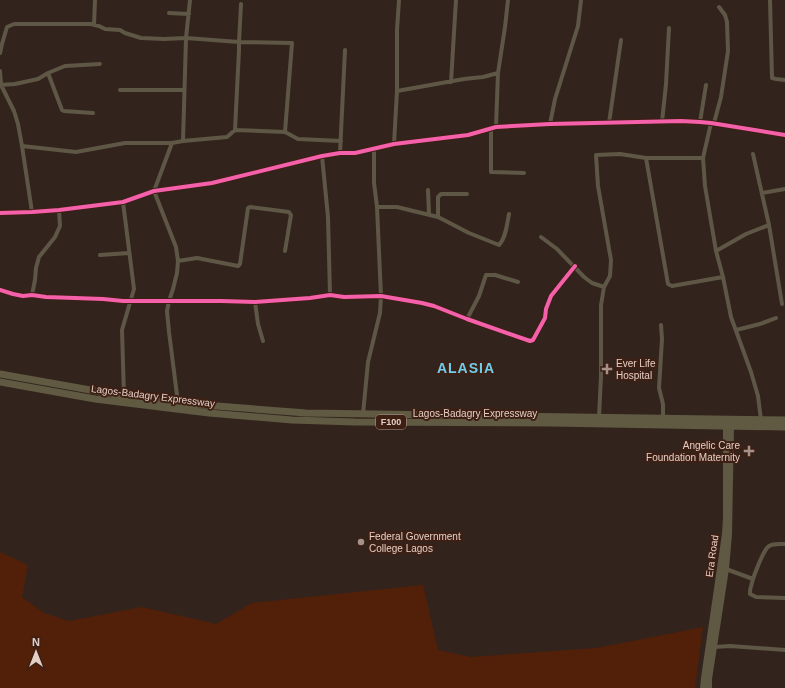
<svg xmlns="http://www.w3.org/2000/svg" width="785" height="688" viewBox="0 0 785 688" font-family="Helvetica,sans-serif">
<rect width="100%" height="100%" fill="#33231d"/>
<!-- green -->
<path fill="#522009" d="M0,552L28,565L22,597L44,613L69,621L142,607L216,624L252,603L423,585L438,650L471,657L597,648L703,627L695,688H0Z"/>
<g fill="none" stroke-linecap="round" stroke-linejoin="round">
<!-- minor -->
<path stroke="#5f5745" stroke-width="4" d="M770,0L772,78L776,79L785,80
M169,13L189,14
M94,25L95,0
M0,53L2,44L7,27L14,24H91L99,26L105,29L120,30L125,33L141,38L164,39L186,38L239,42L292,43L285,132
M0,71L1,85L14,111L18,124L22,146L32,212
M48,73L62,110L64,111L93,113
M451,82L456,0
M0,85L15,84L38,79L48,73L65,66L100,64
M120,90H184
M397,91L464,79L483,77L498,73
M662,122L666,84L669,28
M700,122L706,85
M609,123L621,40
M711,123L703,158L705,186L716,251L723,277L731,317L751,372L758,396L761,420
M714,123L721,97L728,51L727,22L725,15L719,7
M550,124L555,99L578,26L581,0
M496,127L498,73L505,27L508,0
M491,128V172L524,173
M235,130L239,50V42L241,4
M183,141L186,38L190,0
M172,143L154,191L176,247L178,261L177,273L173,289L169,301L167,311L169,332L178,403
M394,144L397,91V30L399,0
M22,146L76,152L125,143H172L183,141L227,137L235,130L285,132L298,139L341,141
M340,153L345,50
M753,154L769,225L782,304
M322,156L328,217L330,295
M646,158L668,284L672,286L723,277
M428,190L429,214
M762,193L785,189
M123,202L134,289L122,330L124,396
M377,207H397L438,217L469,233L499,245C506,238 507,224 509,214
M0,213L32,212L59,210L123,202L154,191L212,183L322,156L340,153H355L394,144L468,135L496,127L550,124L681,121L700,122L711,123L785,135
M438,217V197L441,194H467
M541,237L557,249L584,277L592,283L604,287
M716,251L746,234L769,225
M100,255L129,253
M178,261L197,258L238,266L240,264L248,208L250,207L289,212L291,215L285,251
M0,290L13,294L23,296L32,295L46,297L103,299L123,301H221L255,302L310,298L330,295L344,297L381,296L422,303L434,306L467,319L530,341L533,340L545,318L546,309L551,296L575,266
M32,295L35,280L36,268L39,257L55,237L60,226L59,210
M255,302L258,324L263,341
M467,319L479,296L486,275H495L518,282
M661,325L662,339L659,388L663,404V418
M736,330L760,324L776,318
M363,414L368,362L380,313L381,296L377,207L374,183V149
M599,417L601,376V305L604,287L610,276L611,260L598,186L596,155L620,154L646,158H703
M785,544C780,544 774,543 769,546C763,550 752,580 751,587C750,588 750,593 750,594L756,597L785,598
M726,569L753,579
M714,647L730,646L785,650"/>
<!-- secondary -->
<path stroke="#5f5843" stroke-width="6" d="M703,688L704,678L725,534L726,518V427
M709,688V679L726,569L729,534L731,426"/>
<!-- trunk -->
<path stroke="#605a42" stroke-width="7" d="M0,374L124,396L178,403L306,413L785,420
M0,382L95,399L160,407L209,413L292,420L355,422L552,423L785,427"/>
<!-- cycleway casing -->
<g stroke="#3d1f13" stroke-width="6">
<path id="cycleway" d="M0,213L32,212L59,210L123,202L154,191L212,183L322,156L340,153H355L394,144L468,135L496,127L550,124L681,121L700,122L711,123L785,135
M0,290L13,294L23,296L32,295L46,297L103,299L123,301H221L255,302L310,298L330,295L344,297L381,296L422,303L434,306L467,319L530,341L533,340L545,318L546,309L551,296L575,266"/>
</g>
<!-- cycleway -->
<use href="#cycleway" stroke="#f560ab" stroke-width="4"/>
</g>
<!-- markers -->
<g fill="#a5928b" stroke="#3d1f13" stroke-width="1.5">
<path d="M605 363h4v4h4v4h-4v4h-4v-4h-4v-4h4z"/>
<path d="M747 445h4v4h4v4h-4v4h-4v-4h-4v-4h4z"/>
<circle cx="361" cy="542" r="4"/>
</g>
<g text-anchor="middle" dominant-baseline="central" stroke-width="4" stroke-linejoin="round" paint-order="stroke">
<!-- shield labels -->
<rect fill="#3d1f13" stroke="#b19a90" stroke-width="1" x="376" y="415" width="30" height="14" rx="3"/>
<g font-size="9" font-weight="bold" fill="#e3cec6">
<text x="391" y="422">F100</text>
</g>
<!-- poi labels -->
<g font-size="10" fill="#e3cec6" stroke="#3d1f13" text-anchor="start">
<text x="616" y="363">Ever Life<tspan x="616" dy="12">Hospital</tspan></text>
<text x="740" y="445" text-anchor="end">Angelic Care<tspan x="740" dy="12">Foundation Maternity</tspan></text>
<text x="369" y="536">Federal Government<tspan x="369" dy="12">College Lagos</tspan></text>
</g>
<!-- street labels -->
<g font-size="10" fill="#e3cec6" stroke="#3d1f13">
<text transform="translate(153 396) rotate(7)">Lagos-Badagry Expressway</text>
<text x="475" y="413">Lagos-Badagry Expressway</text>
<text transform="translate(712 556) rotate(-82)">Era Road</text>
</g>
<!-- district labels -->
<g font-size="14" font-weight="bold" letter-spacing="1" fill="#6eceec" stroke="#3d1f13">
<text x="466" y="368">ALASIA</text>
</g>
</g>
<!-- north arrow -->
<g transform="translate(36 652)" stroke="#3d1f13" stroke-width="3" paint-order="stroke">
<path d="M0-3L7 15L0 10L-7 15Z" fill="#e3cec6"/>
<text y="-6" font-size="11" font-weight="bold" text-anchor="middle" fill="#e3cec6">N</text>
</g>
</svg>
